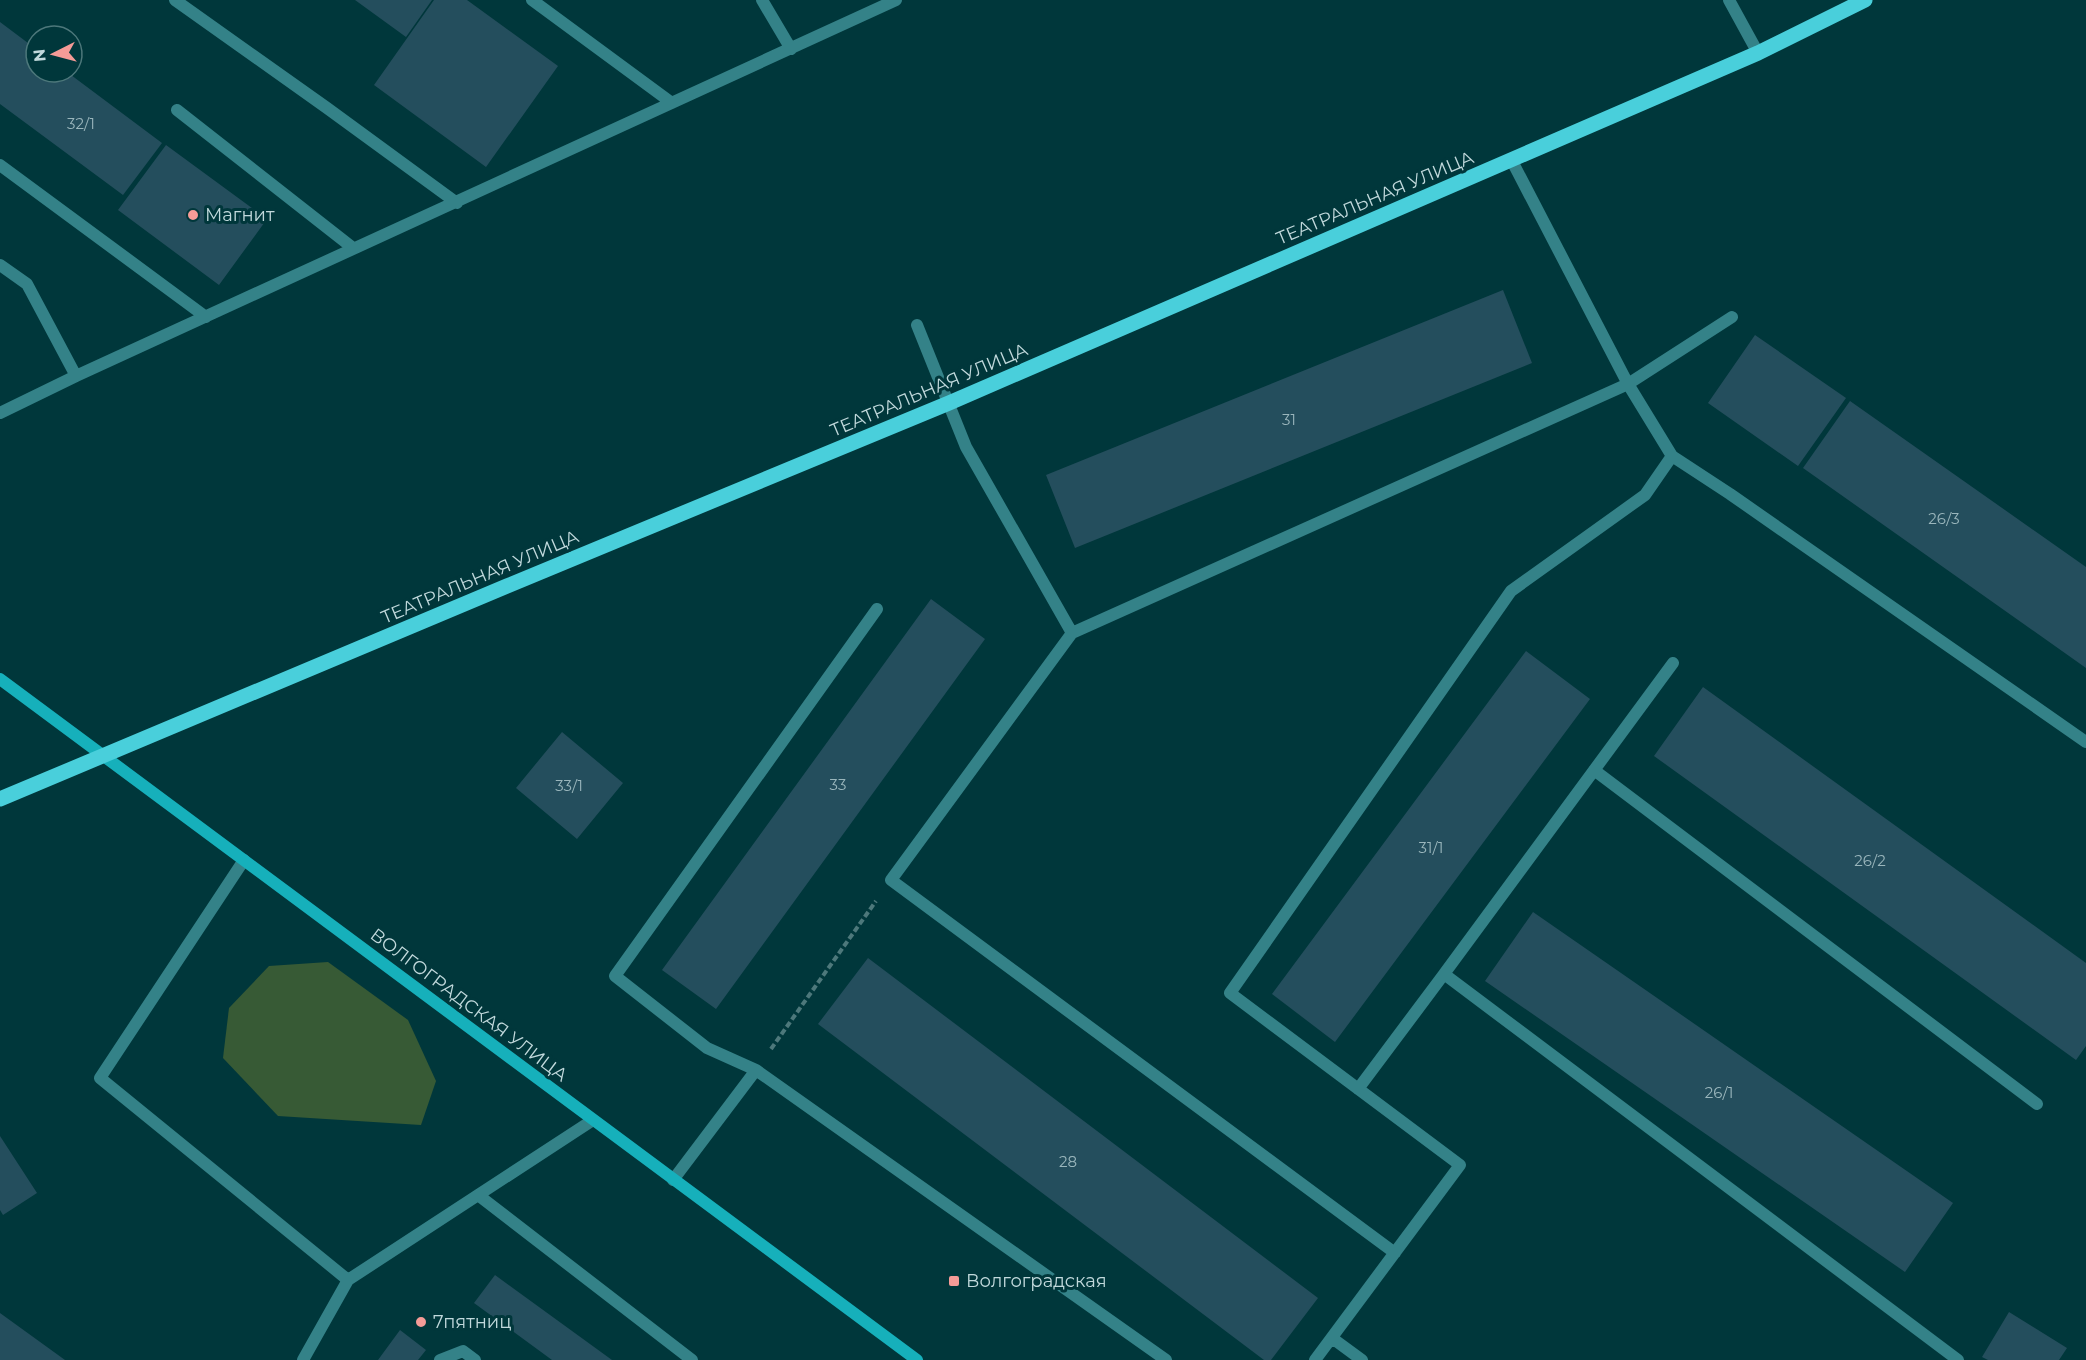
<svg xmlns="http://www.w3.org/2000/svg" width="2086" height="1360" viewBox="0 0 2086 1360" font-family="Montserrat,sans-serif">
<rect width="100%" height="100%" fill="#00373b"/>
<!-- green -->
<path fill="#375a35" d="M328,962L408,1020L436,1081L421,1125L278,1116L223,1058L229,1008L269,966Z"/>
<!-- building -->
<path fill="#244e5d" d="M355,0H432L406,37Z
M434,0H467L558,66L486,167L374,85Z
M0,22L36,49V72H67L162,143L123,195L0,104Z
M166,145L267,219L219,285L118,210Z
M1503,290L1532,363L1075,548L1046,475Z
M1755,335L1846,398L1798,466L1708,403Z
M1850,401L2086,567V668L1803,468Z
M931,599L985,639L716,1009L662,970Z
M1526,651L1590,699L1335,1042L1272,994Z
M1703,687L2086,963V1046L2076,1060L1654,756Z
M562,732L623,783L577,839L516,788Z
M1533,912L1953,1203L1905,1272L1485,981Z
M868,958L1318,1298L1271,1360H1264L818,1024Z
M0,1136L37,1193L3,1215L0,1210Z
M495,1275L612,1360H552L474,1303Z
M2009,1312L2067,1348L2059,1360H1988L1982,1357Z
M0,1313L65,1360H0Z
M400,1330L426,1350L418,1360H378Z"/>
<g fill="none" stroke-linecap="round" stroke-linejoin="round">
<!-- path -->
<path stroke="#4d787b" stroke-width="4" stroke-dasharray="6 3" stroke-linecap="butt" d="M771,1049L876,901"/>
<!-- service -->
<path stroke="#348288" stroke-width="12" d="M175,0L327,108L457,203
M532,0L672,103
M762,0L791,49
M1729,0L1758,53
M177,110L353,248
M0,165L206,317
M0,265L27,284L76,376
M917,325L966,447L1072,633
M0,413L76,376L896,0
M1672,456L1730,494L2086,742
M877,609L615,976L707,1048L756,1070L1166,1360
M1594,770L2037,1104
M244,860L100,1078L348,1280L593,1120
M1444,974L1673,663
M1358,1089L1444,974L1958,1360
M673,1180L756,1070
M478,1195L692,1360
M1395,1253L891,880L1072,633L1628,384L1732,317
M1332,1338L1362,1360
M303,1360L348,1280
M440,1360L463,1351L475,1360
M1315,1360L1460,1165L1230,993L1511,591L1645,495L1672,456L1628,384L1512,161"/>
<!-- secondary -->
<path stroke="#16b0bb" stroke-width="12" d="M0,679L917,1360"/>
<!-- primary -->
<path stroke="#49cfdb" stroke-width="15" d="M0,799L507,586L949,403L1758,53L1865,0"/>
</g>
<!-- markers -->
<g fill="#f59b97" stroke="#00373b" stroke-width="2">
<circle cx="193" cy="215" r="6"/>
<rect x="948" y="1275" width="12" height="12" rx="3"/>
<circle cx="421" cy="1322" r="6"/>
</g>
<g text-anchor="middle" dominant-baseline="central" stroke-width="6" stroke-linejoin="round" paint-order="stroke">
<!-- number labels -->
<g font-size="15" fill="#9ab6bc">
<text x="81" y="123">32/1</text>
<text x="1289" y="419">31</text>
<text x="1944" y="518">26/3</text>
<text x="838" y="784">33</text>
<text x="569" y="785">33/1</text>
<text x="1431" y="847">31/1</text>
<text x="1870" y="860">26/2</text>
<text x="1719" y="1092">26/1</text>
<text x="1068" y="1161">28</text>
</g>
<!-- street labels -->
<g font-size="18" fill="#c1d9dc" stroke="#00373b">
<text transform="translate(1375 198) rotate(-23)">ТЕАТРАЛЬНАЯ УЛИЦА</text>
<text transform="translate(929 390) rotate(-23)">ТЕАТРАЛЬНАЯ УЛИЦА</text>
<text transform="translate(480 577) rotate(-23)">ТЕАТРАЛЬНАЯ УЛИЦА</text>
<text transform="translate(469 1005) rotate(37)">ВОЛГОГРАДСКАЯ УЛИЦА</text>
</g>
<!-- poi labels -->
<g font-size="18" fill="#c1d9dc" stroke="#00373b" text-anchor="start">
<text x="205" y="215">Магнит</text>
<text x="966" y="1281">Волгоградская</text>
<text x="433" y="1322">7пятниц</text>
</g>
</g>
<!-- north arrow -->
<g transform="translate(54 54) rotate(264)"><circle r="28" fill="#00373b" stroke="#4d787b" stroke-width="1.5"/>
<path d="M0-4.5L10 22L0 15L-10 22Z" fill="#f59b97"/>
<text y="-9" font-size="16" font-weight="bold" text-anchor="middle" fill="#c1d9dc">N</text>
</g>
</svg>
